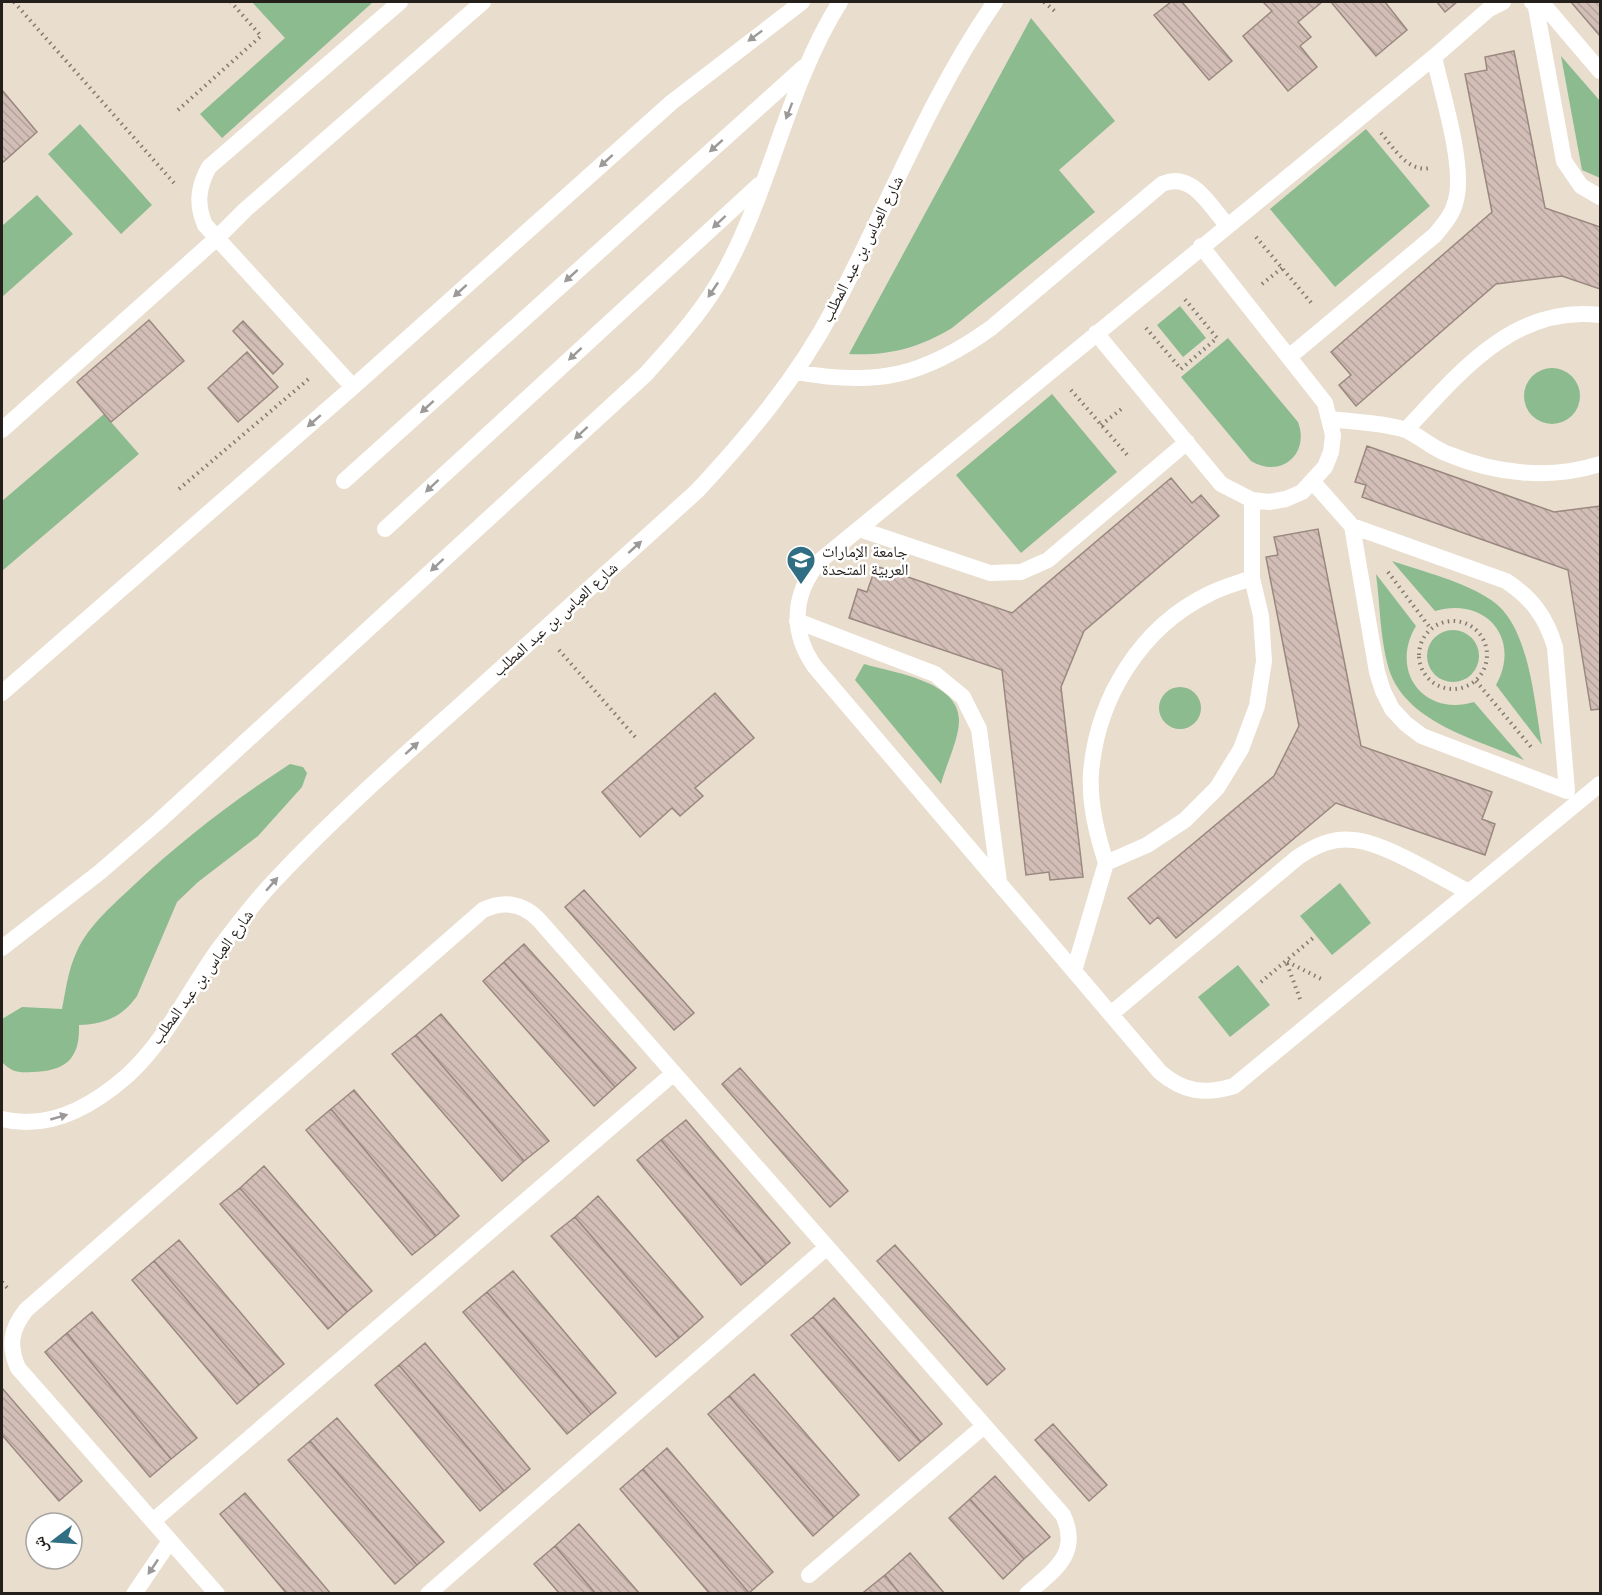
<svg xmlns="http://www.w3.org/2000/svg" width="1602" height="1595" viewBox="0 0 1602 1595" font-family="Arial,'Noto Naskh Arabic',sans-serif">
<defs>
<pattern id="building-back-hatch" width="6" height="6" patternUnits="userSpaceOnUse" patternTransform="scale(1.5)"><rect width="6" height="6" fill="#d2beb6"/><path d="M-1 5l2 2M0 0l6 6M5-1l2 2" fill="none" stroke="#b4a39c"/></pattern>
</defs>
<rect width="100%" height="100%" fill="#e9ddcd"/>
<!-- green -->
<path fill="#8cbb90" d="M252,2H373L222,138L200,114L285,38Z
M1031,18L1115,121L1059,170L1095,212L952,328C919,348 888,356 849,354Z
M1561,56L1600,101V178L1582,170Z
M80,124L152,205L121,234L48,154Z
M1366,129L1430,206L1335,287L1270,209Z
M37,195L73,234L2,297V226Z
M1180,306L1206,338L1183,357L1157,325Z
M1228,338L1298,422C1310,454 1281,479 1251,461L1181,377Z
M1524 396a28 28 0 1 1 56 0a28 28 0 1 1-56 0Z
M1052,394L1117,472L1021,553L956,475Z
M104,414L139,454L2,571V501Z
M1392,561C1424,572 1463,581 1491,600C1530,625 1534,703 1542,745L1496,685C1522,638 1485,596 1435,611Z
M1376,574L1416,626C1389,671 1424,717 1474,702L1524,760C1476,739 1403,722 1388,666C1380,637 1380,604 1376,574Z
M1427 656a26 26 0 1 1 52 0a26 26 0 1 1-52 0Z
M864,664C894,673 961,681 959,722C958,741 946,765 941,784L855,680Z
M1159 708a21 21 0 1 1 42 0a21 21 0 1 1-42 0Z
M290,764L303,767L307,773L302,787L258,836L198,882L177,902L137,996C122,1017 105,1024 79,1025C80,1060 65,1071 32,1072C19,1073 11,1072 2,1062V1019L22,1007L62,1009C66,989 68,970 77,951C89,925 113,905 134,885C182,840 234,800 290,764Z
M1340,883L1371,923L1332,955L1300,916Z
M1238,965L1270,1005L1230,1037L1198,997Z"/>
<!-- building -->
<path fill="url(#building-back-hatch)" stroke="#9a8880" stroke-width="1.5" d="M1171,2H1182L1232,61L1209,80L1154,15Z
M1263,2H1322L1298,22L1311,37L1300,46L1317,67L1288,91L1243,36L1272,11Z
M1331,2H1385L1407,30L1376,56Z
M1437,2H1457L1445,12Z
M1571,2H1600V36Z
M1514,51L1545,208L1600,227V289L1562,276L1496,284L1356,406L1339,385L1351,375L1331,352L1492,212L1465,74L1487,70L1485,57Z
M2,90L37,132L2,163Z
M149,320L184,361L111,422L77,382Z
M243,321L283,364L273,374L233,331Z
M247,352L278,387L238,422L208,388Z
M1367,446L1554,512L1600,506V709L1591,710L1568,570L1362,497L1366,485L1355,482Z
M1171,478L1192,503L1201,495L1219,516L1084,631L1061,687L1083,877L1050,880L1049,872L1026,875L1002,670L849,618L858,589L867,592L876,566L1012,613Z
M1318,529L1361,746L1492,792L1482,819L1495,824L1485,855L1336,803L1176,938L1158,917L1150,924L1128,898L1274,776L1299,726L1266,557L1278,555L1274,537Z
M715,693L754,738L695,788L703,796L680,816L672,808L640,837L602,792Z
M584,890L694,1013L674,1030L565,907Z
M524,944L636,1068L615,1087L504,962Z
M504,962L615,1087L594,1106L483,981Z
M441,1014L549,1141L524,1161L416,1035Z
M416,1035L524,1161L502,1181L392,1054Z
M740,1068L848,1191L830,1207L722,1084Z
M354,1090L459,1216L436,1236L331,1109Z
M331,1109L436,1236L412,1255L306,1130Z
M686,1120L790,1243L766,1264L661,1140Z
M661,1140L766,1264L741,1285L637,1160Z
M264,1166L372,1291L347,1312L240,1188Z
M240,1188L347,1312L328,1329L220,1204Z
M598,1196L703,1317L679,1338L575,1217Z
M575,1217L679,1338L656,1357L551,1236Z
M179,1240L284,1364L259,1385L154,1261Z
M895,1245L1005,1369L987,1385L877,1261Z
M154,1261L259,1385L237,1404L132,1280Z
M513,1271L616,1393L591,1414L487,1292Z
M487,1292L591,1414L567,1434L463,1312Z
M834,1298L942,1424L921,1442L813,1317Z
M92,1312L197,1438L171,1459L67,1333Z
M813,1317L921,1442L899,1461L791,1335Z
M67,1333L171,1459L150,1477L45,1352Z
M425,1343L530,1469L504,1491L399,1365Z
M399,1365L504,1491L480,1511L375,1385Z
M754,1374L859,1495L834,1517L729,1396Z
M2,1388L82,1481L59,1501L2,1435Z
M729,1396L834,1517L813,1536L708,1414Z
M337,1418L444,1542L417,1565L310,1441Z
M1053,1424L1107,1485L1089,1501L1035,1440Z
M310,1441L417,1565L395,1584L288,1460Z
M667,1448L773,1572L749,1593L643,1469Z
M643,1469L749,1593V1594H710L620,1489Z
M995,1476L1050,1537L1024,1559L970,1499Z
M245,1493L331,1594H287L220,1514Z
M970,1499L1024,1559L1003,1579L949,1518Z
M579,1524L640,1594H596L555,1546Z
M555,1546L596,1594H560L534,1564Z
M910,1553L945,1594H900L885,1575Z
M885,1575L900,1594H865L864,1592Z"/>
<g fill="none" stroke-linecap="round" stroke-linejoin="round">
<!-- path -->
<path stroke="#837b70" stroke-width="4" stroke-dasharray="1.5 4.5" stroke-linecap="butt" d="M14,2L174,183
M1044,2L1057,13
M178,110L261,36L231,2
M1381,133C1393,147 1408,173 1430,168
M1256,237L1313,305
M1262,284L1282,268
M1146,328L1181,369L1217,338L1183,297
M1071,390L1129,457
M1101,425L1124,407
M179,489L311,377
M1388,572L1431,629
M1419 655a34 34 0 1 1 68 0a34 34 0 1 1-68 0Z
M559,650L637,739
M1476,681L1531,747
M1261,982L1313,938
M1300,999L1286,961L1323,980
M2,1282L10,1291"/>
<!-- lane -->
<path stroke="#fff" stroke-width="16" d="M1503,2L1489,9L1434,57L821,560C792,593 790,632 815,667L1160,1072C1183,1092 1205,1095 1234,1086L1600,784
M1532,2L1548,10L1600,71
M1535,2L1564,161L1581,186L1600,197
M1096,333L1221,484L1252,500L1269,502L1286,499L1302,492L1325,467L1331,452L1333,435L1325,403L1201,246
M1289,357L1435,235C1444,224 1453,214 1456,200C1465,165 1442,94 1434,57
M796,372C877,387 924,376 991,328L1162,184C1192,171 1209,205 1227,225
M353,387L205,225C196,204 198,187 209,167L400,2
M1331,419C1353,422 1389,423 1408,431C1422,438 1434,449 1448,454C1496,474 1550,480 1600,464
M2,430L217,238L246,209L483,2
M1406,430C1458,374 1514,304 1600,315
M344,481L804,67
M1313,482L1352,526
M1352,526L1506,581C1532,598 1546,617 1555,647L1567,791L1422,736L1406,724L1392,709L1383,691L1377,672Z
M385,529L759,185
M859,529L990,573L1021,572L1048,560L1187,442
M1252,578C1238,583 1222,587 1209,594C1141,627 1097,698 1091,773C1089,804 1097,834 1106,863L1147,845L1185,820L1217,788L1241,749L1257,706L1264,661L1261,616L1252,578V500
M797,621L935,674L963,697L979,729L999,882
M2,693L353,387L672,102L802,2
M2,948L100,872L159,821L646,374C671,346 697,318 717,285C770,196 785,89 840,2
M1074,971L1106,863
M1111,1014L1298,857C1315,846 1333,837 1354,840C1386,843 1439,877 1469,892
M2,1119C49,1131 93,1106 128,1075C166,1040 188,992 218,950C236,926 255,901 276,879C335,816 400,759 465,701C542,631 620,561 697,491C749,435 797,378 833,310C887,208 929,97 995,2
M153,1521L674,1073
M809,1575L984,1426
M134,1594L170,1541
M217,1594L18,1368C8,1345 11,1329 26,1310L483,910C504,900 523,903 539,920L1063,1515C1081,1554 1054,1570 1027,1594
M428,1594L827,1247"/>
</g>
<!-- one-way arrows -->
<defs><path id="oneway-solid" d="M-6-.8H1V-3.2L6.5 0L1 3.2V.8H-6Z" transform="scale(1.5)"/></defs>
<g fill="#9c9a98">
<use href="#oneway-solid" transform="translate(755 36) rotate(143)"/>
<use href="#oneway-solid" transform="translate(789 111) rotate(111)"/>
<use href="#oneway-solid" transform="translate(716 146) rotate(138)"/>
<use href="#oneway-solid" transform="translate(606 161) rotate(138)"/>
<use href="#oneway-solid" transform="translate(719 222) rotate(137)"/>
<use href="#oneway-solid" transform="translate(571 276) rotate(138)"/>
<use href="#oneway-solid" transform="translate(713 290) rotate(124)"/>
<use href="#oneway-solid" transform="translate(460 291) rotate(138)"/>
<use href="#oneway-solid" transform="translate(575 354) rotate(137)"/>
<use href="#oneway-solid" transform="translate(427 407) rotate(138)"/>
<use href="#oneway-solid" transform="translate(314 421) rotate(139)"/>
<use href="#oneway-solid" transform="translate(581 433) rotate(137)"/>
<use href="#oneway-solid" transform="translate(432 486) rotate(137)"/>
<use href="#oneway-solid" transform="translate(635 547) rotate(-42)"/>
<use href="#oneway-solid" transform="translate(437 565) rotate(137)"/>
<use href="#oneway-solid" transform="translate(412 748) rotate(-42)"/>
<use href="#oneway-solid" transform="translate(272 884) rotate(-49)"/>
<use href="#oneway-solid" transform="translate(59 1117) rotate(-16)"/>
<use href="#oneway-solid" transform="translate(153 1567) rotate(124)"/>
</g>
<!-- icons -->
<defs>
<g id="university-pin" transform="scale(1.5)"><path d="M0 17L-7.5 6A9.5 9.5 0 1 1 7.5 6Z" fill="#306e84" stroke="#fff"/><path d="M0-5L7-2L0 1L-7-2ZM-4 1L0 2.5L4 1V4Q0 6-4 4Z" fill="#fff"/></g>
</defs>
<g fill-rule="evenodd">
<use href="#university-pin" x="801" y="560"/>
</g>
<g text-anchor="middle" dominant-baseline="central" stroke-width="5" stroke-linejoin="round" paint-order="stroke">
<!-- street labels -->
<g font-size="16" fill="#241f1a" stroke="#fff">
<text transform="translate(862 249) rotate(-63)">شارع العباس بن عبد المطلب</text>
<text transform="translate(555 619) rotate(-42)">شارع العباس بن عبد المطلب</text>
<text transform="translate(202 977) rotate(-54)">شارع العباس بن عبد المطلب</text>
</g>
<!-- poi labels -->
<g font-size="16" fill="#241f1a" stroke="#fff" text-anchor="start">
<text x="822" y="551">جامعة الإمارات<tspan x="822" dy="18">العربية المتحدة</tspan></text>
</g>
</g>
<!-- border -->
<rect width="1602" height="1595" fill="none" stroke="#241f1a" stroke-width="6"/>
<!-- north arrow -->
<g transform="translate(54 1541) rotate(253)"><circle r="28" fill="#ffffff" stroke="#a7a5a3" stroke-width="1.5"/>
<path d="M0-4.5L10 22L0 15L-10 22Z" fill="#306e84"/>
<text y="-9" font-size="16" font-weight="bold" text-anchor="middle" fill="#241f1a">ش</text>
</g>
</svg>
